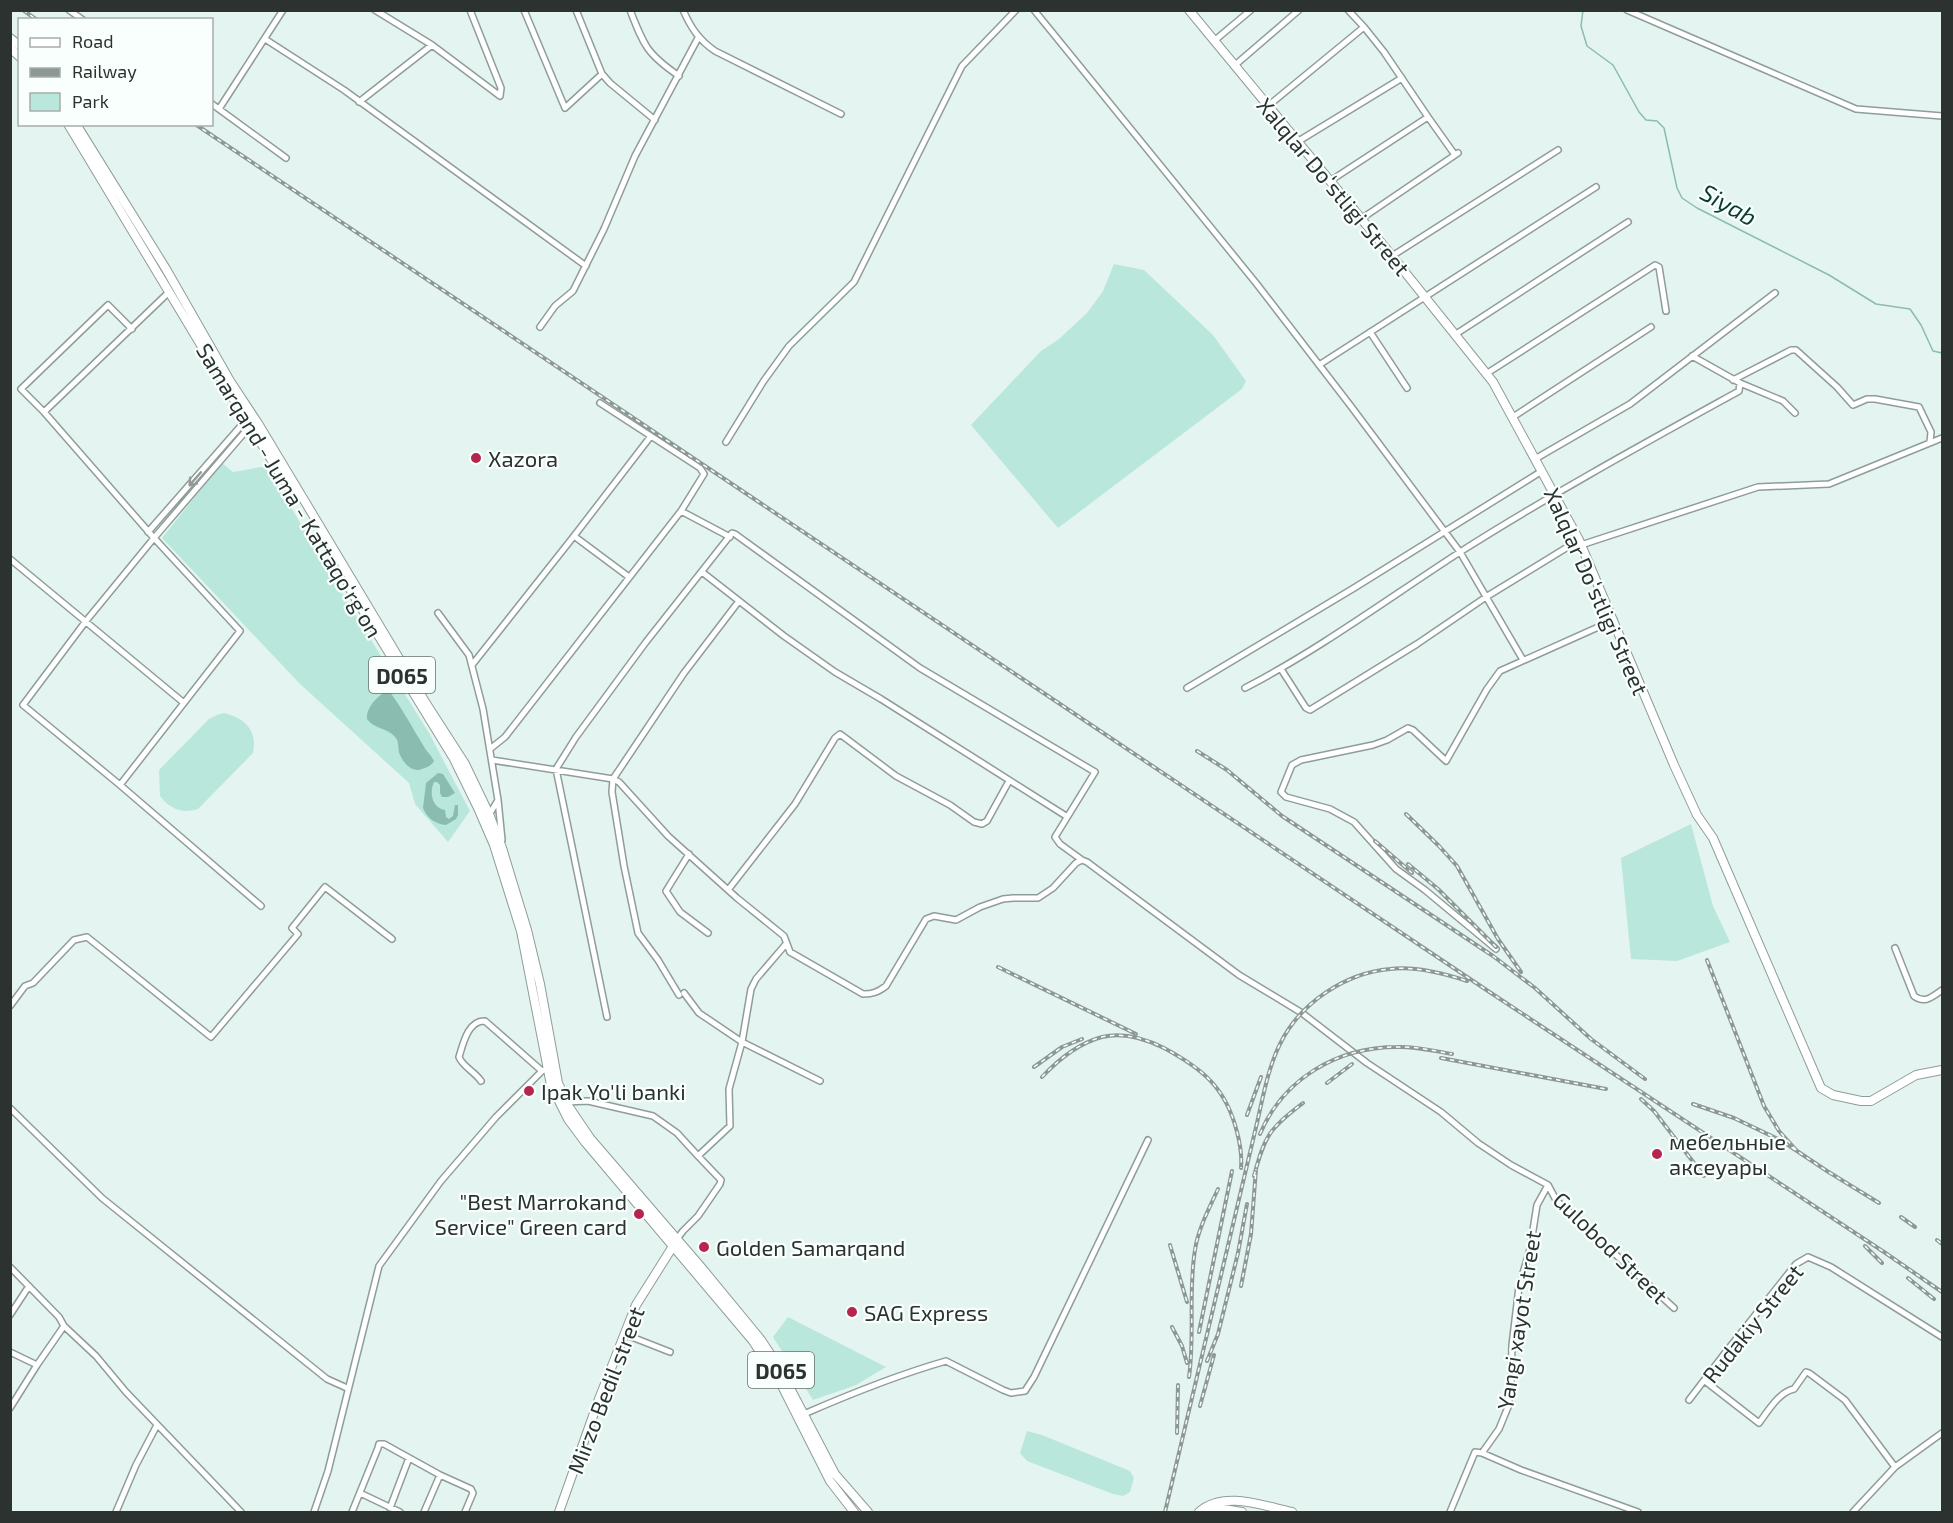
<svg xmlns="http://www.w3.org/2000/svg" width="1953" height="1523" viewBox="0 0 1953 1523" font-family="'Exo 2',sans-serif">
<rect width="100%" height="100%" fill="#e4f4f0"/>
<!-- green -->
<path fill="#bae7dc" d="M1114,264L1144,270L1213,335L1246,381L1242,389L1058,528L971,425L1041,351L1059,339L1087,313L1103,291Z
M222,463L233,472L267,466L327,569L429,733L470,811L448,842L415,804L409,783L300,684L162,538Z
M224,713C245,718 258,731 253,753L198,809C182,814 170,809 160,796L159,770L209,719L217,715Z
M1691,824L1713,906L1730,942L1677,961L1631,959L1621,858Z
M788,1317L886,1367L856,1385L813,1400L773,1337Z
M1027,1431L1042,1435L1130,1471L1134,1478L1130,1492L1123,1496L1113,1494L1027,1461L1020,1453Z"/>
<!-- water -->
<path fill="#8abcb0" d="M387,691L390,692C403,710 412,727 423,745C426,751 431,755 434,761C431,766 428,767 422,769C413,773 404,764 400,755C397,749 400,742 395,737C388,728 374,729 367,719C366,708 377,696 387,691Z
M438,773L443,774L455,793L448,797H442L440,793V785L437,782H434C429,793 432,808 445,810L446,817L449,819L453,816L455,805H458V815L456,819L446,825C435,824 427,818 423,808L426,783Z"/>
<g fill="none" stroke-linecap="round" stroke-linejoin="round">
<!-- stream -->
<path stroke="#8abcb0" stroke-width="1.5" d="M1583,10L1581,26L1587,46L1613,65L1639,112L1646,120L1657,121L1664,128L1677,188L1682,198L1697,208L1829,275L1876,304L1910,309L1921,325L1933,351L1942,353"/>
<!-- street casing -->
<g stroke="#8f9d99" stroke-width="8">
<path id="street" d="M69,10L83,20
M375,10L432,45L500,96L501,88L470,10
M524,10L565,108L602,74
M576,10L602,74L610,83L655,120
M630,10C644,46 647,54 679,76
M683,10C691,28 699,40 715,51L841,114
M1034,10L1256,283L1350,405L1460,552L1523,660
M1348,10L1364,27
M1627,10L1856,109L1942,116
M265,39L344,90L586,266
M1214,41L1251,10
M1234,66L1299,10
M359,102L432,45
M212,104L286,158
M1268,106L1364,27L1384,52L1428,117L1330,181
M219,109L283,10
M1428,117L1455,155
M1297,142L1402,78
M1361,219L1458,153
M1392,256L1558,150
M540,327L555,306L573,291L604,229L635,156L698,38
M132,329L108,305L21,389L44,412L154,538L86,621L23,705L120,785L240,631L154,538L251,425
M1370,332L1407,388
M1456,334L1628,222
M1692,356L1740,383L1783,401L1795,413
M1319,365L1596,187
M1486,374L1655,265L1659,267L1666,311
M1733,380L1791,350H1796L1837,387L1853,405L1867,399H1875L1919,407L1931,432L1930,442
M44,412L169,292
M1513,417L1651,327
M726,442L763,382L789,346L854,282L962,66L1016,10
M1535,459L1630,404L1775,293
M681,511L730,537
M148,532L247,419
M574,536L629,577
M1581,545L1758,487L1829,484L1942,438
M10,559L184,703
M702,572L784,636L835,672L881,699L1066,816
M438,613L469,655L483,709L498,800L489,815
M472,665L574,536L651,436
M1281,669L1306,708L1310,710L1417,644L1486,597L1579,540
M1187,688L1354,588L1542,471
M1245,688C1320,649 1389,598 1460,552C1550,495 1645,443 1739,391L1740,383
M490,749L505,737L681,511L704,474L700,468L600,403
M492,760L613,779L619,782L668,836L737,898L784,936L790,952L863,994C873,994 878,992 886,986L926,919L934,916L956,920L980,907L1003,899L1013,898H1038L1053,888L1076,863L1082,860L1087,862L1239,975L1302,1013L1367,1063L1441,1112L1478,1143L1511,1165L1548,1185L1556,1200L1674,1308
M120,785L261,906
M498,800L502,840
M689,854L666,891L680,912L708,933
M728,890L795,804L835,738L840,734L896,776L950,805L974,822L982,824L987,821L1009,781
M1895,948L1914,996C1925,1004 1932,997 1942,990
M1496,949L1425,890L1396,869L1354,822L1330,809L1286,797L1281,792L1292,765L1301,760L1373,745L1387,740L1408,728L1413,730L1446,761L1487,689L1500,671L1614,620
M684,993L699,1013L742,1042L820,1081
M679,995L658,960L638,933L624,866L612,792L613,779L684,673L739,601
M10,1006L25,986L33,983L74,940L87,937L211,1037L298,934L292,928L325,887L392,939
M607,1017L556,769L576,737L646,642L732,533L735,534L920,668L1095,772L1055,837L1060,844L1082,860
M481,1081C475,1072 462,1066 459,1057C463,1044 468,1020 485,1021L542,1071
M566,1102L588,1101L653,1116L677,1133L698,1156L721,1180L720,1184L698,1216L683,1231L677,1239
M10,1108L102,1198L327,1379L347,1388
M698,1156L730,1126L729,1089L742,1042L751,989L756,979L786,944
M10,1267L59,1317L64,1326
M10,1315L29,1286
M624,1334L670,1352
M10,1352L37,1365
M1705,1381L1759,1423C1768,1411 1779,1392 1794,1389L1806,1372L1809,1373L1845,1400L1895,1467
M1689,1400L1725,1353L1796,1264L1808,1257L1831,1267L1942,1337
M10,1408L37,1365L64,1326L96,1356L126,1392L241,1512
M804,1414C850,1394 897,1375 946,1361L1003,1390L1011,1393L1025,1391L1034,1377L1148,1140
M1482,1453L1499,1429L1508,1407L1511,1385L1512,1345L1519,1287L1530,1249L1537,1205L1548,1185
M360,1493L400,1512
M390,1508L409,1458
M116,1512L136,1465L157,1425
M314,1512L328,1471L379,1266L441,1181L496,1117L542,1071L548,1068
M352,1512L378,1448L379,1444H384L440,1475L471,1489L473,1493L465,1512
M424,1512L440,1475
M1450,1512L1475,1452L1482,1453L1521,1470L1638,1512
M1853,1512L1895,1467L1942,1433"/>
</g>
<!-- secondary casing -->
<g stroke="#8f9d99" stroke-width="10">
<path id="secondary" d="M1189,10L1392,256L1493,382L1579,540L1674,765L1697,815L1713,838L1821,1088L1833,1095L1861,1101H1871L1916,1075L1942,1070
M559,1512L599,1399L636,1305L675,1243
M1199,1512C1224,1490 1263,1506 1292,1512
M1206,1512C1218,1507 1229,1510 1242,1512"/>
</g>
<!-- primary casing -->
<g stroke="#8f9d99" stroke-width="10">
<path id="primary" d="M10,38L20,46
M10,48L20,57
M68,124L228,390L292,493
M76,124L166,269L230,381L259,425L427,705L465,764L489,814L502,848L527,930L540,984L558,1083L569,1107L590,1138L701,1267L761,1340L780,1369L835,1474L868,1512
M348,586L454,759L478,808L494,845L521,931L551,1085L568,1119L585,1142L753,1341L782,1386L830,1481L854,1512"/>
</g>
<!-- street -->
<use href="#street" stroke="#fff" stroke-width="5"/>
<!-- secondary -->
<use href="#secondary" stroke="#fff" stroke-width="8"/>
<!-- primary -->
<use href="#primary" stroke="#fff" stroke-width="8"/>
<!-- rail casing -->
<g stroke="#8d9895" stroke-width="4">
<path id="rail" d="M23,10L37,20
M195,124L1491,993L1884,1252L1942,1292
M1197,751L1227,770L1282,816L1493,956L1535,988L1591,1039L1645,1079
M1406,814L1439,846L1457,866L1498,939L1521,972
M1375,841L1412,873
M1408,864L1438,889L1496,947
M1707,960L1764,1106L1779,1131L1797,1151
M998,967L1136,1034
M1441,1058L1606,1089
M1034,1067L1062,1047L1082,1039
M1042,1077C1058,1060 1079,1043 1102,1037C1123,1032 1146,1039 1164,1048C1203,1069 1226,1088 1237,1132C1240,1143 1242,1155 1241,1168
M1327,1083L1352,1064
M1641,1099L1654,1111L1704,1176
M1693,1104L1734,1118L1782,1141L1827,1171L1879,1203
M1247,1115L1261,1077
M1260,1134C1283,1079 1337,1047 1397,1047C1415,1046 1434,1051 1452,1054
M1254,1176C1265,1135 1269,1129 1303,1103
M1901,1217L1915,1227
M1937,1240L1942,1244
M1170,1245L1187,1302
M1865,1246L1882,1263
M1908,1278L1934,1299
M1241,1286L1251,1234L1256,1169
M1172,1327L1182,1346L1187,1363
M1199,1332L1232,1171
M1207,1361L1218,1334L1238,1253L1247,1204
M1189,1377C1195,1335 1188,1292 1195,1250C1198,1229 1209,1209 1218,1189
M1200,1406L1214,1355
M1177,1433L1178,1385
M1165,1512L1257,1123C1263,1097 1268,1068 1280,1044C1300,1003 1345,973 1390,969C1414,966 1443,973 1467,981"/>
</g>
<!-- rail -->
<use href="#rail" stroke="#f8fffd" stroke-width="1.5" stroke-dasharray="4.5" stroke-linecap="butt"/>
</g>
<!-- one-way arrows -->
<defs><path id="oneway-shaft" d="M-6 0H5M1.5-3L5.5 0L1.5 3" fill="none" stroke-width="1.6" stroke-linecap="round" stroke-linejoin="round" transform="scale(1.5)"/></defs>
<use stroke="#969898" href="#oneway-shaft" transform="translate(195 479) rotate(131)"/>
<!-- markers -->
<g fill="#b6254d" stroke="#f8fffd" stroke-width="2">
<circle cx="476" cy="458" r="6"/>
<circle cx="529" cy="1091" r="6"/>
<circle cx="1657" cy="1154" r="6"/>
<circle cx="639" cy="1214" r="6"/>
<circle cx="704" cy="1247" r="6"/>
<circle cx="852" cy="1312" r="6"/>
</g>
<g text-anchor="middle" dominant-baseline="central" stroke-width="4.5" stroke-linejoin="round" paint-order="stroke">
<!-- shield labels -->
<g fill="#f8fffd" stroke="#69706e" stroke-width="1.5">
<rect x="369" y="657" width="66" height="36" rx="4.5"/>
<rect x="748" y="1352" width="66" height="36" rx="4.5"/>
</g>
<g font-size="21" font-weight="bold" fill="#2c3230">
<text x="402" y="675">D065</text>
<text x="781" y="1370">D065</text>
</g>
<!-- street labels -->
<g font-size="22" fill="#2c3230" stroke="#f8fffd">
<text transform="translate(1334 186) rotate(50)">Xalqlar Doʻstligi Street</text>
<text transform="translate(290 490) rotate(59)">Samarqand - Juma - Kattaqo‘rg‘on</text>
<text transform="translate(1597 591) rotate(66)">Xalqlar Doʻstligi Street</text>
<text transform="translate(1611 1247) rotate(44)">Gulobod Street</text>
<text transform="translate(1518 1320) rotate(-81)">Yangi xayot Street</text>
<text transform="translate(1752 1323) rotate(-51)">Rudakiy Street</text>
<text transform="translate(605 1390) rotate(-69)">Mirzo Bedil street</text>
</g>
<!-- poi labels -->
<g font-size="22" fill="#2c3230" stroke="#f8fffd" text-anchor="start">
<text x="488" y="458">Xazora</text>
<text x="541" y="1091">Ipak Yo'li banki</text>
<text x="1669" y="1141">мебельные<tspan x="1669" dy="25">аксеуары</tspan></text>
<text x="627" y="1201" text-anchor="end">"Best Marrokand<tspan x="627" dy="25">Service" Green card</tspan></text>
<text x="716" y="1247">Golden Samarqand</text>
<text x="864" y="1312">SAG Express</text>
</g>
<!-- water labels -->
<g font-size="24" font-style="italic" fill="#0c3b33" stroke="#f8fffd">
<text transform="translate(1729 204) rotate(29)">Siyab</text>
</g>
</g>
<!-- border -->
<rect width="1953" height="1523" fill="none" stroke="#2c3230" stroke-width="24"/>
<!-- legend -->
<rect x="18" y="18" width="195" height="108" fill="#f8fffd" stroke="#a6adab" stroke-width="1.5"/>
<rect x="30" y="38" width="30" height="9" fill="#ffffff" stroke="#a6adab" stroke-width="1.5"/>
<text x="72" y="48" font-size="18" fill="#2c3230">Road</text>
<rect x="30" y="68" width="30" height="9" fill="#8d9895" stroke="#a6adab" stroke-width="1.5"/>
<text x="72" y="78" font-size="18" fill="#2c3230">Railway</text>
<rect x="30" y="93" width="30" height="18" fill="#bae7dc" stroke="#a6adab" stroke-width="1.5"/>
<text x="72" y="108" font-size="18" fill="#2c3230">Park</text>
</svg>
